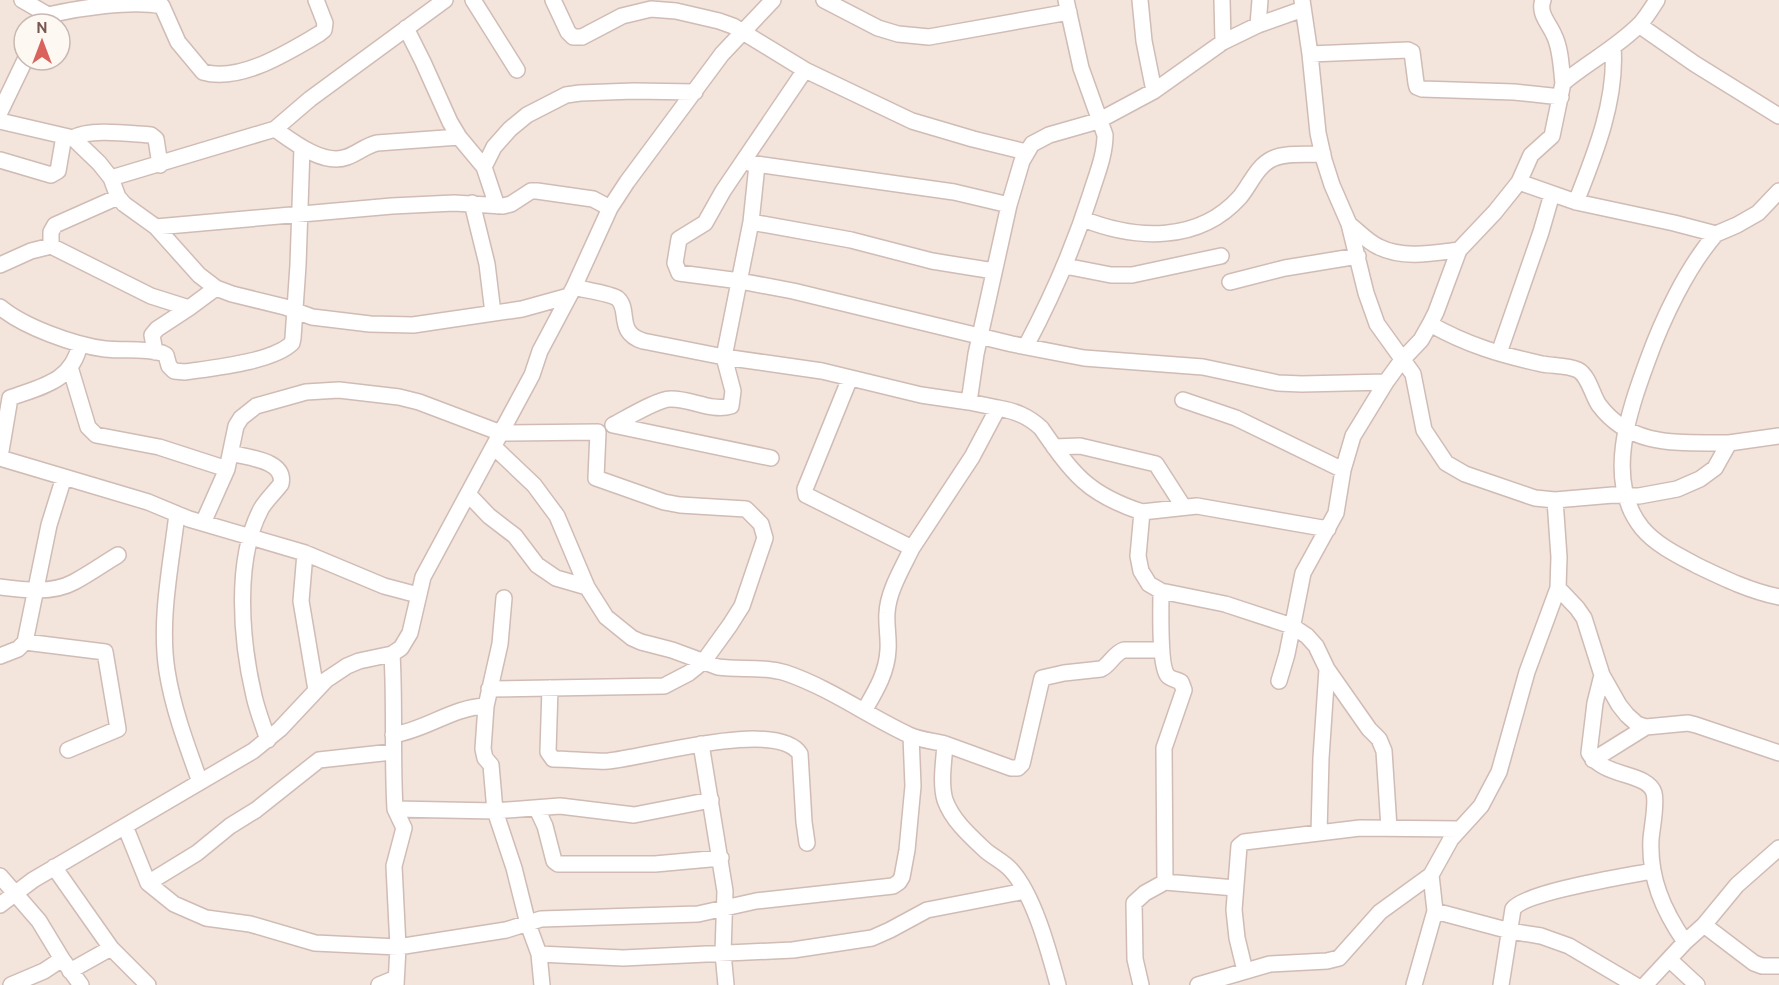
<svg xmlns="http://www.w3.org/2000/svg" width="1779" height="985" viewBox="0 0 1779 985" font-family="Cabin,sans-serif">
<rect width="100%" height="100%" fill="#fbf3ed"/>
<!-- residential -->
<path fill="#f3e4dc" fill-rule="evenodd" d="M0,0H1779V985H0ZM24,24H60V60H24Z"/>
<g fill="none" stroke-linecap="round" stroke-linejoin="round">
<!-- street casing -->
<g stroke="#d0bcb5" stroke-width="18">
<path id="street" d="M22,0L48,15C79,8 131,0 162,6L178,42L203,72C240,83 288,52 319,34L324,30L325,23L316,0
M473,0L517,70
M553,0L568,32L573,37H582L622,16L651,9L676,11L719,21L733,26L805,70L912,121L973,139L1026,152
M824,0L878,28L898,34L929,37L1069,12
M1140,0L1144,41L1154,91
M1222,0L1223,42
M1302,0L1310,54L1318,133L1324,160L1332,185L1349,224L1366,293L1377,324L1413,374L1424,430L1446,463L1465,474L1535,498L1555,500L1613,495L1639,496L1677,489L1700,479L1715,468L1729,443L1779,436
M1543,0C1538,14 1549,23 1554,35C1561,49 1561,67 1563,83
M1657,0C1652,8 1647,16 1641,23C1618,47 1588,62 1563,83L1552,136L1531,155L1519,182L1495,212L1459,250L1436,312L1430,324C1467,345 1501,355 1542,364C1553,366 1567,365 1578,370C1589,376 1592,395 1599,405C1632,449 1681,442 1729,443
M1258,25L1260,0
M1639,25L1695,64L1779,116
M406,28L423,62L450,122L459,137L484,167L497,206
M1310,54L1408,50L1412,52L1416,83L1417,87L1422,89L1514,92L1561,97
M805,70L723,191L705,223L679,239L675,263L679,273L740,281L793,291L1012,344L1084,358L1203,367L1278,383L1302,384L1386,382
M0,112L25,60
M0,121L73,138L99,163L111,178L118,197L124,204L156,227L199,275L216,288L232,294L285,307L312,317L370,324L413,325L522,309L569,296
M275,129C293,142 324,166 347,157C358,153 365,146 377,143L459,137
M73,138C90,128 131,134 151,135L156,139L160,165
M0,160L51,175L58,171L64,136
M749,163L954,192L1009,205
M484,167L494,147L510,129L527,115L566,95L580,93L634,91L695,92
M111,178L275,129L310,99L445,0
M1519,182L1576,202L1674,223L1716,234L1737,225L1758,213L1779,191
M1576,202C1595,154 1617,100 1613,47
M472,203L487,264L493,313
M1083,219C1136,240 1199,243 1240,197C1250,185 1257,166 1272,159C1286,152 1307,155 1323,154
M751,222L851,240L932,261L994,271
M1349,224C1359,232 1368,242 1379,247C1403,259 1434,253 1459,250
M156,227L392,206L454,203L503,206L511,204L531,191H537L593,199L610,208
M1716,234C1687,267 1662,320 1647,362C1629,411 1604,481 1642,528C1656,545 1679,556 1698,566C1725,579 1750,591 1779,597
M51,246V232L55,225L118,197
M0,265L31,251L51,246L151,296L189,308L216,288
M1065,266L1111,275H1132L1221,256
M1230,282L1285,268L1358,256
M574,287C584,290 609,293 617,298C631,309 615,332 643,341L724,357L822,371L921,395L969,402
M0,307C24,327 74,345 105,349C123,351 144,348 162,353L166,355L169,366L174,371L185,372C212,368 273,362 292,343L293,338L298,265L302,148
M1026,346C1052,297 1074,247 1091,193C1097,174 1105,155 1105,135L1081,68L1066,0
M155,352L152,335L157,329L189,308
M1499,353L1541,232L1552,194
M70,367L88,427L96,435L159,447L227,469
M850,378L805,489L806,495L912,548
M1183,400L1236,418L1343,470
M998,408C1015,411 1028,416 1041,428C1073,474 1087,494 1142,512L1138,556L1141,571L1149,584L1161,591L1225,604L1292,626L1307,636L1316,646L1327,669L1321,758L1319,833
M613,425C625,419 658,399 670,399C690,398 711,412 731,406L733,391L724,357L751,222L757,165
M613,425L771,458
M494,447L534,485L557,516L587,587L606,617L632,638L641,642L672,650L718,667C741,670 764,666 786,673C830,688 868,716 909,735C920,740 933,741 945,744C944,761 940,783 945,800C952,820 970,836 985,850C993,857 1004,862 1011,870C1034,895 1049,952 1058,985
M1054,447L1080,446L1156,464L1183,506
M231,453C248,458 286,460 281,484C275,492 266,500 261,509C234,560 241,641 254,696C257,710 263,725 268,740
M0,457L10,398C42,386 72,382 80,344
M0,458L148,502L189,519L305,553L384,586L418,595
M468,494L489,516L515,536L537,565L556,578L587,587
M1142,512L1197,506L1328,529
M177,514C171,565 159,620 167,671C173,709 187,746 200,782
M203,523L227,469L236,426L241,418L256,406L306,392L339,390L399,397L419,402L501,433L598,432L596,478L664,502L680,505L746,509L761,524L765,538L742,606L730,625L704,661L689,673L664,686L489,689
M305,553L301,601L316,690
M0,587C23,590 52,594 74,582C89,574 103,564 118,555
M1558,588L1577,608L1584,618L1602,675L1619,705L1627,715L1637,724L1646,727L1688,723L1696,725L1779,753
M1161,591C1161,607 1159,667 1168,676C1171,679 1177,680 1181,682L1184,690L1164,748L1165,882L1235,888
M504,598L500,644L486,706L483,749L485,758L491,765L495,811L514,868L528,924L539,954L623,958L793,950L872,938L890,930L927,910L1025,891
M25,642L49,525L64,477
M392,654C395,706 392,757 395,809L495,811L560,806L634,815L711,800
M0,656L18,649L25,642L105,652L118,729L68,750
M1327,669L1369,729L1379,739L1384,751L1389,828
M1602,675L1595,703L1589,753C1604,778 1648,772 1654,793C1657,804 1652,827 1651,839C1649,878 1663,910 1685,942
M1279,681L1287,654L1303,573L1336,513L1343,470L1353,436L1386,382L1402,360L1421,340L1430,324
M550,688L548,752L553,759C571,759 590,762 608,761C645,758 777,718 800,754L804,822L807,843
M864,711C875,692 887,673 888,650C889,638 886,625 887,613C888,591 903,567 912,548L972,457L998,408L969,402L976,354L1009,205L1022,161L1032,144L1049,135L1098,121L1154,91L1223,42L1258,25L1303,9
M393,735C426,730 453,707 486,706
M701,744L725,891L723,953L726,985
M945,744L1011,768H1018L1022,764L1042,678L1064,673L1101,669C1110,665 1114,653 1124,650H1161
M1593,760L1646,727
M395,809L404,828L394,866L398,947L396,985
M537,809L545,826L554,861L558,864H655L721,858
M125,826L148,883L197,853L230,826L256,810L319,760L392,752
M54,867L111,948L148,985
M0,876L39,921L62,959
M148,883L174,904L206,918L250,924L315,943L398,947L506,930L541,919L698,914L756,901L893,886L899,882L902,877L907,850L913,786L911,736
M0,905L33,880L253,751L280,729L326,680L347,666L359,661L392,654L401,648L410,633L423,577L532,375L540,351L574,287L610,208L627,182L722,54L773,0
M1435,911L1510,931L1541,936L1569,946L1635,985
M1704,925L1754,963L1762,966H1779
M539,954L542,985
M1670,960L1697,985
M70,971L111,948
M1245,971L1237,938L1234,910L1239,846L1244,842L1360,828L1459,829
M11,985L44,971L62,959L81,985
M379,985L396,978
M1141,985L1135,959L1134,903L1145,893L1165,882
M1198,985L1270,964L1327,961L1339,958L1380,912L1431,875L1451,839L1481,806L1499,772L1527,672L1558,588L1559,557L1555,500
M1414,985L1435,911L1431,875
M1501,985L1513,909C1525,892 1627,876 1652,871
M1645,985L1685,942L1704,925L1737,885L1779,848"/>
</g>
<!-- street -->
<use href="#street" stroke="#fff" stroke-width="15"/>
</g>
<!-- north arrow -->
<g transform="translate(42 42)"><circle r="28" fill="#fef8f3" stroke="#c8b8b2" stroke-width="1.5"/>
<path d="M0-4.5L10 22L0 15L-10 22Z" fill="#da625d"/>
<text y="-9" font-size="16" font-weight="bold" text-anchor="middle" fill="#765751">N</text>
</g>
</svg>
